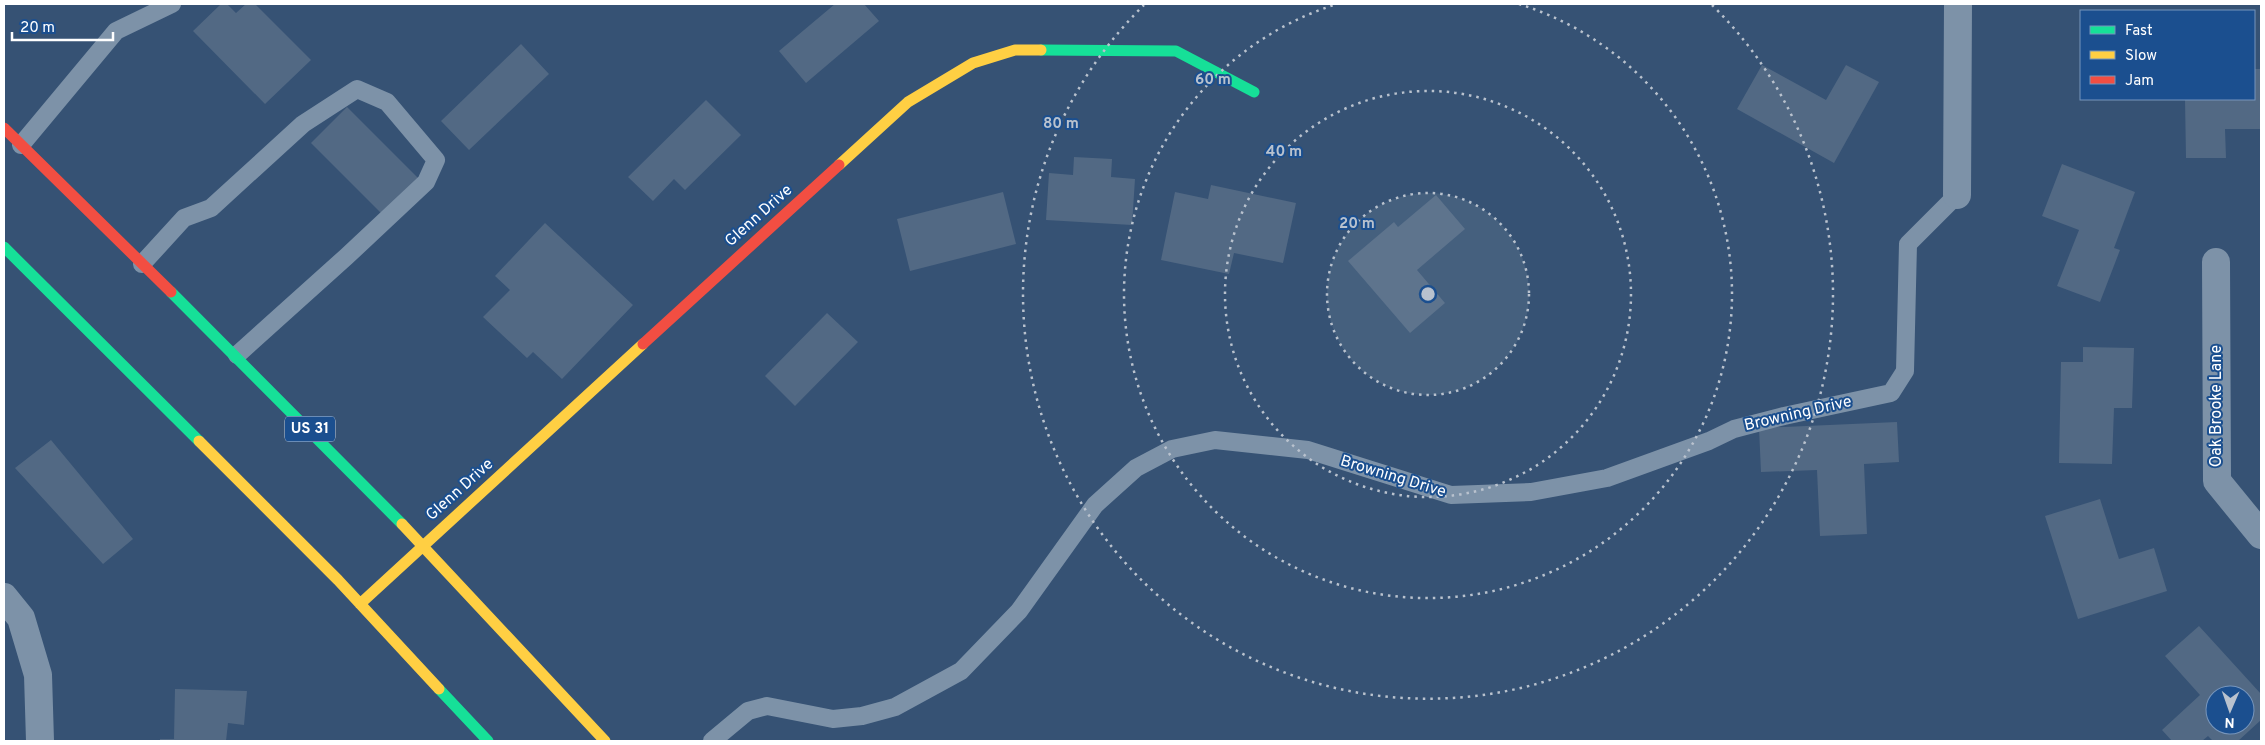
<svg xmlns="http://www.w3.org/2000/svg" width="2265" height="745" viewBox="0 0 2265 745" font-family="Overpass,sans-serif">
<rect width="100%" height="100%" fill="#365274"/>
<!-- building -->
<path fill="#526984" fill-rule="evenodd" d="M221,4H227L236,13L246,4H255L311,60L265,104L193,31Z
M835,4H864L879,21L806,83L779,51Z
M521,44L549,74L469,150L441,121Z
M1762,65L1826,100L1846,65L1879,82L1834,163L1737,109Z
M2254,69H2261V129H2225L2226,158H2186L2185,99H2254Z
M706,100L741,135L685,190L674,179L653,201L628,177Z
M347,107L419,179L383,215L311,143Z
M1074,157L1112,159L1111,177L1135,179L1132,225L1046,220L1049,173L1073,175Z
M2062,164L2135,192L2114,248L2120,250L2100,302L2057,286L2079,230L2042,216Z
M1211,185L1296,203L1283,263L1234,253L1229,274L1161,260L1175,192L1208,199Z
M1003,192L1016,244L910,271L897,219Z
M1436,195L1465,229L1417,270L1445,303L1410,333L1348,261L1394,222L1398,227Z
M545,223L633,305L562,379L533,352L527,358L483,317L510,290L495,276Z
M827,313L858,342L795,406L765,376Z
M2083,347L2134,348L2132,408H2114L2112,464L2059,463L2061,362H2083Z
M1897,422L1899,462L1864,464L1867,534L1820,536L1817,470L1761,472L1759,428Z
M51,440L133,539L103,564L15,468Z
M2100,499L2119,559L2154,548L2167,591L2078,619L2045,516Z
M2199,626L2261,694V720L2238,741H2213L2208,736L2202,741H2172L2162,730L2200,695L2165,656ZM2215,695H2245V725H2215Z
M175,689L247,691L244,725L228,723L226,741H160V739H174Z"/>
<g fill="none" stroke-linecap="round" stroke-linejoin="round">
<!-- lane -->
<path stroke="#7d92a8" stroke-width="18" d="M21,145L116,31L172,4
M142,264L184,218L211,208L303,124L357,89L387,102L436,160L426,182L346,257L237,355
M712,741L748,711L767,706L833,719L862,716L895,707L961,671L1019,611L1095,505L1136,468L1172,449L1215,440L1308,450L1451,495L1531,492L1607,478L1709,441L1734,429L1784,416L1891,393L1905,371L1908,244L1957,195"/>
<!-- street -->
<path stroke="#7d92a8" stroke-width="28" d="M1957,195L1958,4
M2216,262L2217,481L2261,535
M4,597L21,618L38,675L40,741"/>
<!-- fast -->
<path stroke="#16e098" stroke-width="11" d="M1041,50L1176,51L1254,92
M4,247L199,441
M171,292L402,524
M439,689L488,741"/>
<!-- slow -->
<path stroke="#ffcf43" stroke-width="11" d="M839,165L908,102L973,63L1015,50H1041
M199,441L338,580L439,689
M402,524L605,741
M360,604L643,344"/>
<!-- jam -->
<path stroke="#f24e42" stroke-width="11" d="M4,128L171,292
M643,344L839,165"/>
</g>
<!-- distance rings -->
<circle cx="1428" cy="294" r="101" fill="#b9c2ce" fill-opacity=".12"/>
<g fill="none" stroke="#b9c2ce" stroke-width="2.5" stroke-dasharray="2.5 5">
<circle cx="1428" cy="294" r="101"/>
<circle cx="1428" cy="294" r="203"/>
<path d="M1519 4A304 304 0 1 1 1337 4"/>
<path d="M1712 5A405 405 0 1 1 1144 5"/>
</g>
<g text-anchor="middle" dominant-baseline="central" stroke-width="4" stroke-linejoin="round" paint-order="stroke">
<!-- shield labels -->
<rect fill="#1b4f8f" stroke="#bbcadd" stroke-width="1" x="285" y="416.5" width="50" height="25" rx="4"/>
<g font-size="15" font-weight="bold" fill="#fff">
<text x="310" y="429">US 31</text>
</g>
<!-- street labels -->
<g font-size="16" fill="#fff" stroke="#1b4f8f">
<text transform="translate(759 216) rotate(-42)">Glenn Drive</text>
<text transform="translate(2217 406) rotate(-90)">Oak Brooke Lane</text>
<text transform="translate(1798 414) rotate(-13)">Browning Drive</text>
<text transform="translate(1393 477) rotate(17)">Browning Drive</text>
<text transform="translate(460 490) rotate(-42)">Glenn Drive</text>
</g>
</g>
<circle cx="1428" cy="294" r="8" fill="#b9c2ce" stroke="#1b4f8f" stroke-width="2.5"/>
<g font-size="15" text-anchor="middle" font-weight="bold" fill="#b9c2ce" stroke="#1b4f8f" stroke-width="4" stroke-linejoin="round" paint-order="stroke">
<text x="1213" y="84">60 m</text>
<text x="1061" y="128">80 m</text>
<text x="1284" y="156">40 m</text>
<text x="1357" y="228">20 m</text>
</g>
<!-- border -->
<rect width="2265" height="745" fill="none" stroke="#ffffff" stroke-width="10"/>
<!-- legend -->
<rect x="2080" y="10" width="175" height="90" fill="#1b4f8f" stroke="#7695bc"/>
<rect x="2090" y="26" width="25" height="8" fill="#16e098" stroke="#7695bc"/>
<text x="2125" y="35" font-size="15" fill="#ffffff">Fast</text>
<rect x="2090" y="51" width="25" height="8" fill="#ffcf43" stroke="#7695bc"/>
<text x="2125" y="60" font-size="15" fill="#ffffff">Slow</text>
<rect x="2090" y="76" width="25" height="8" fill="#f24e42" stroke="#7695bc"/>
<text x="2125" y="85" font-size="15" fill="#ffffff">Jam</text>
<!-- north arrow -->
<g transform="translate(2230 710) rotate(182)"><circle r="24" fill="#1b4f8f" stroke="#7695bc"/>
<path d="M0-4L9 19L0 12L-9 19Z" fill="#b9c2ce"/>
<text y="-8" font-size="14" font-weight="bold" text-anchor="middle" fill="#ffffff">N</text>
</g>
<!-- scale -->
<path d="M12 32v8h101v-8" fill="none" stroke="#ffffff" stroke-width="2.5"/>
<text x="20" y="32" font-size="15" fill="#ffffff" stroke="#1b4f8f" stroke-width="4" paint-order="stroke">20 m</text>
</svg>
